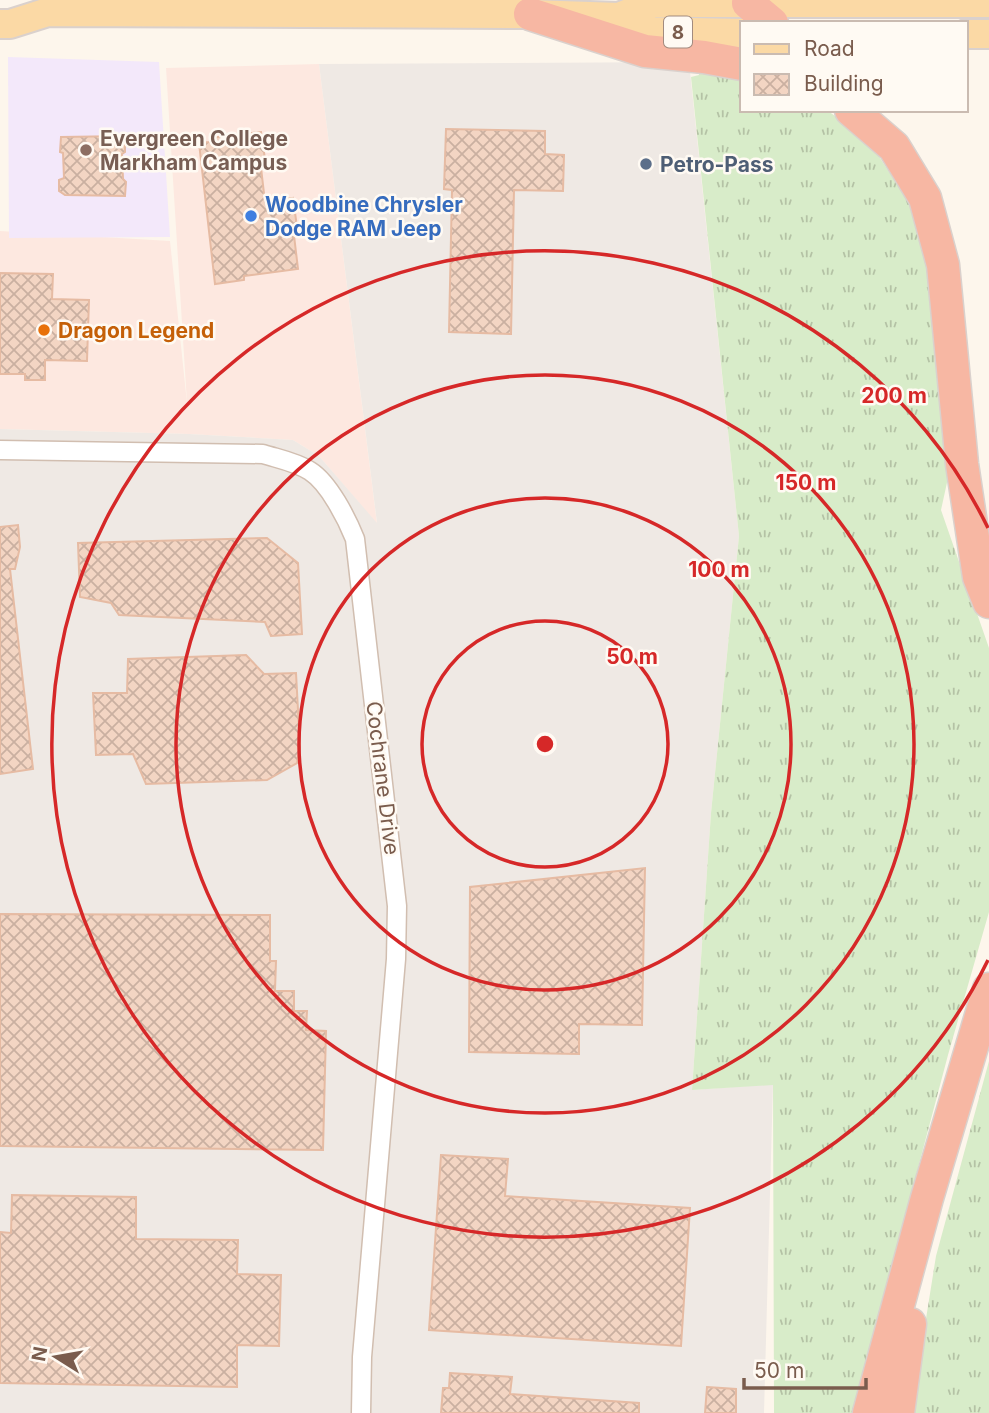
<svg xmlns="http://www.w3.org/2000/svg" width="989" height="1413" viewBox="0 0 989 1413" font-family="Inter,sans-serif">
<defs>
<pattern id="grass-tufts" width="24" height="20" patternUnits="userSpaceOnUse" patternTransform="scale(1.75)"><rect width="24" height="20" fill="#d8ecc9"/><path d="M3 7l-1-3M5 7V3M7 7l1-3M15 17l-1-3M17 17v-4M19 17l1-3" fill="none" stroke="#b4c2a5"/></pattern>
<pattern id="building-cross-hatch" width="8" height="8" patternUnits="userSpaceOnUse" patternTransform="scale(1.75)"><rect width="8" height="8" fill="#f3d5c3"/><path d="M0 0l8 8M0 8l8-8" fill="none" stroke="#cab0a1"/></pattern>
</defs>
<rect width="100%" height="100%" fill="#fdf6ec"/>
<!-- commercial -->
<path fill="#fde8e0" d="M319,64L377,524L319,456L293,440L189,434L0,429V231L170,241L187,403L166,68Z"/>
<!-- industrial -->
<path fill="#efe9e4" d="M689,62L739,536L711,813L692,1090L773,1084L764,1413H0V429L189,434L293,440L319,456L377,523L319,64Z"/>
<!-- education -->
<path fill="#f3e8fa" d="M8,57L159,62L170,237L9,238Z"/>
<!-- grass -->
<path fill="url(#grass-tufts)" d="M699,71L742,76V110H827L871,144L915,212L931,290L948,478L941,510L989,648V912L948,1055L853,1413H774L773,1085L692,1090L711,813L739,536L691,77L699,75Z
M989,1061V1413H911L936,1256Z"/>
<!-- building -->
<path fill="url(#building-cross-hatch)" stroke="#e6bba3" stroke-width="2" d="M446,129L545,131V154L564,155L563,191L514,190L511,334L449,332L452,190L444,189Z
M261,132L265,159H260L265,202L293,198L297,227H293L298,269L244,276V280L215,284L199,143L210,142V138Z
M125,136V152L122,154L123,179L126,182L125,196L65,195L59,191V180L64,178L63,153L60,152L61,137Z
M0,273L53,274L52,299L89,300L87,361L45,360V380H25V374H0Z
M18,525L20,547L15,569H10L33,769L0,774V527Z
M267,538L298,563L302,634L271,636L265,622L119,615L111,603L80,597L78,543Z
M246,655L264,674L296,673L300,747L297,763L267,780L146,784L133,754L96,755L93,693H127L128,659Z
M645,868L642,1025L579,1024V1054L469,1052L470,887Z
M0,914L270,915V961H276L275,991H294V1011H307L306,1030L326,1031L323,1150L0,1146Z
M441,1155L508,1159L505,1196L690,1208L681,1346L429,1330Z
M12,1195L136,1197V1239L238,1240L237,1274L281,1275L279,1346L237,1345V1387L0,1383V1232L11,1233Z
M450,1373L512,1377L510,1394L639,1403V1413H441L443,1388H449Z
M707,1387L736,1389V1413H705Z"/>
<g fill="none" stroke-linecap="round" stroke-linejoin="round">
<!-- street casing -->
<g stroke="#d1beb0" stroke-width="21">
<path id="street" d="M0,450L263,454C279,459 296,462 310,471C329,483 347,519 355,539L397,906L396,959L362,1357L361,1413"/>
</g>
<!-- primary casing -->
<g stroke="#dad1cd" stroke-width="32">
<path id="primary" d="M619,17L639,31L742,33
M0,24H10L48,12L530,14L619,17L653,3H989
M966,34H989"/>
</g>
<!-- highway casing -->
<g stroke="#dad1cd" stroke-width="35">
<path id="highway" d="M749,0L748,3L772,23
M530,14L645,51L704,57L742,64
M851,110L894,147L925,198L943,265L962,464L979,577L989,602
M869,1413L927,1198L989,989
M898,1413L910,1324"/>
</g>
<!-- street -->
<use href="#street" stroke="#fff" stroke-width="18"/>
<!-- primary -->
<use href="#primary" stroke="#fbd9a5" stroke-width="28"/>
<!-- highway -->
<use href="#highway" stroke="#f7b7a3" stroke-width="32"/>
</g>
<!-- distance rings -->
<g fill="none" stroke="#d62828" stroke-width="3.5">
<circle cx="545" cy="744" r="123"/>
<circle cx="545" cy="744" r="246"/>
<circle cx="545" cy="744" r="369"/>
<path d="M988 960A493 493 0 1 1 988 528"/>
</g>
<!-- markers -->
<circle fill="#8d6e63" stroke="#fffaf3" stroke-width="2.5" cx="86" cy="150" r="7"/>
<circle fill="#5c6f8a" stroke="#fffaf3" stroke-width="2.5" cx="646" cy="164" r="7"/>
<circle fill="#3f7fe0" stroke="#fffaf3" stroke-width="2.5" cx="251" cy="216" r="7"/>
<circle fill="#e8710a" stroke="#fffaf3" stroke-width="2.5" cx="44" cy="330" r="7"/>
<g text-anchor="middle" dominant-baseline="central" stroke-width="5" stroke-linejoin="round" paint-order="stroke">
<!-- shield labels -->
<rect fill="#fffaf3" stroke="#a28b7f" stroke-width="2" x="664" y="16.5" width="28" height="31" rx="5"/>
<g font-size="19" font-weight="bold" fill="#7a5c4d">
<text x="678" y="32">8</text>
</g>
<!-- education labels -->
<g font-size="21" font-weight="bold" fill="#785e54" stroke="#fffaf3" text-anchor="start">
<text x="100" y="138">Evergreen College<tspan x="100" dy="24">Markham Campus</tspan></text>
</g>
<!-- service labels -->
<g font-size="21" font-weight="bold" fill="#4e5e75" stroke="#fffaf3" text-anchor="start">
<text x="660" y="164">Petro-Pass</text>
</g>
<!-- shop labels -->
<g font-size="21" font-weight="bold" fill="#366cbe" stroke="#fffaf3" text-anchor="start">
<text x="265" y="204">Woodbine Chrysler<tspan x="265" dy="24">Dodge RAM Jeep</tspan></text>
</g>
<!-- food labels -->
<g font-size="21" font-weight="bold" fill="#c56008" stroke="#fffaf3" text-anchor="start">
<text x="58" y="330">Dragon Legend</text>
</g>
<!-- street labels -->
<g font-size="21" fill="#7a5c4d" stroke="#fffaf3">
<text transform="translate(383 778) rotate(83)">Cochrane Drive</text>
</g>
</g>
<circle cx="545" cy="744" r="10" fill="#d62828" stroke="#fffaf3" stroke-width="3.5"/>
<g font-size="21" text-anchor="middle" font-weight="bold" fill="#d62828" stroke="#fffaf3" stroke-width="5" stroke-linejoin="round" paint-order="stroke">
<text x="894" y="403">200 m</text>
<text x="806" y="490">150 m</text>
<text x="719" y="577">100 m</text>
<text x="632" y="664">50 m</text>
</g>
<!-- legend -->
<rect x="740" y="21" width="228" height="91" fill="#fffaf3" stroke="#cabbb1" stroke-width="2"/>
<rect x="754" y="44" width="35" height="10" fill="#fbd9a5" stroke="#cabbb1" stroke-width="2"/>
<text x="804" y="56" font-size="21" fill="#7a5c4d">Road</text>
<rect x="754" y="74" width="35" height="21" fill="url(#building-cross-hatch)" stroke="#cabbb1" stroke-width="2"/>
<text x="804" y="91" font-size="21" fill="#7a5c4d">Building</text>
<!-- north arrow -->
<g transform="translate(56 1357) rotate(281)" stroke="#fffaf3" stroke-width="5" paint-order="stroke">
<path d="M0-5L12 26L0 18L-12 26Z" fill="#7a5c4d"/>
<text y="-10" font-size="19" font-weight="bold" text-anchor="middle" fill="#7a5c4d">N</text>
</g>
<!-- scale -->
<path d="M744 1378v10h122v-10" fill="none" stroke="#7a5c4d" stroke-width="3.5"/>
<text x="754" y="1378" font-size="21" fill="#7a5c4d" stroke="#fffaf3" stroke-width="5" paint-order="stroke">50 m</text>
</svg>
